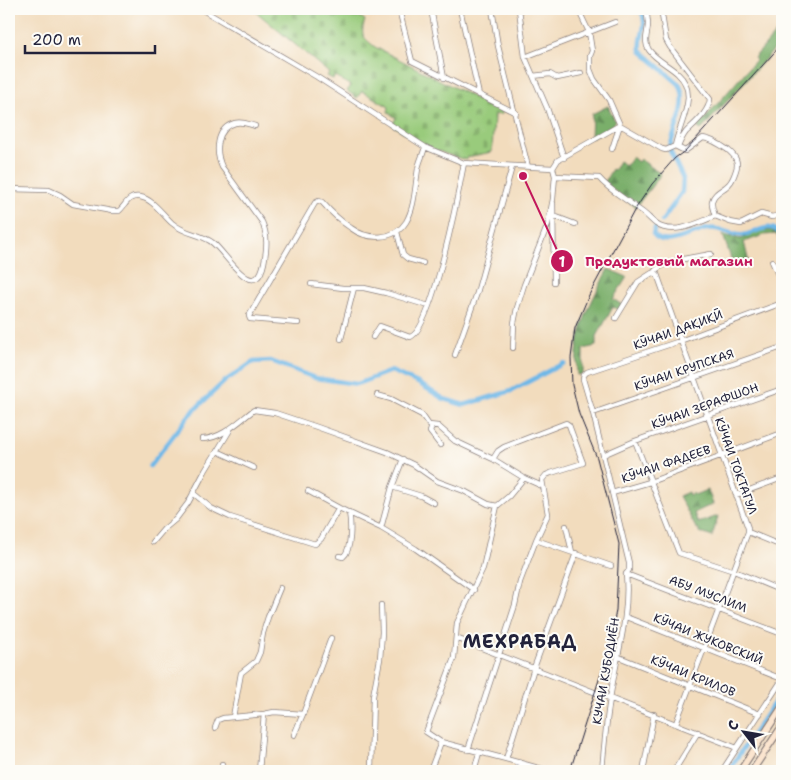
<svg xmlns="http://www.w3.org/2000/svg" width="791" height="780" viewBox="0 0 791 780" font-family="'Shantell Sans',sans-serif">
<defs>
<pattern id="forest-firs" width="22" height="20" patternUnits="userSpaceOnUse" patternTransform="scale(1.25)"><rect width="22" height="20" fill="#7aaf6b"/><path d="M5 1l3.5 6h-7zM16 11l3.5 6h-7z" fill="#648e59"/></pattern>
<pattern id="cemetery-stones" width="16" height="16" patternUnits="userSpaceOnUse" patternTransform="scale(1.25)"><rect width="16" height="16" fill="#99cb7b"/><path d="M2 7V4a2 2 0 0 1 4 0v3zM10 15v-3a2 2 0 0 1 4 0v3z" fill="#84ae6b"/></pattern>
</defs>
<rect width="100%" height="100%" fill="#fdfcf7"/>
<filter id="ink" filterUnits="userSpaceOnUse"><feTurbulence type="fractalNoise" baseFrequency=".02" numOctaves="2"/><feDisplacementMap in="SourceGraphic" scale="10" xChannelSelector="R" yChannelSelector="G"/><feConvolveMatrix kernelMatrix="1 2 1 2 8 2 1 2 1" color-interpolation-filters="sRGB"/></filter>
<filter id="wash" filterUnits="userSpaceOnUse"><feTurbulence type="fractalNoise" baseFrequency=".0096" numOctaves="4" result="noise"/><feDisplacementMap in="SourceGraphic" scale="20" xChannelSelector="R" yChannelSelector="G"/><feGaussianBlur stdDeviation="1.12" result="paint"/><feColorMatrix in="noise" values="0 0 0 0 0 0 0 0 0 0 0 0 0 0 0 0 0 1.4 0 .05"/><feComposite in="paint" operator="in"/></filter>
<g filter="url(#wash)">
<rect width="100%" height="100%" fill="#f2dcbd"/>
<!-- forest -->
<path fill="url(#forest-firs)" stroke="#4e6853" d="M782,26V41L701,130L697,127L756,60L754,58Z
M608,106L615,121L614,124L591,138L592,114Z
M632,157L638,162L640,159L661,174L636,207L604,183L612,169L614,170L619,161L626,166Z
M763,230C774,230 782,232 782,244L776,234L764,235L744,242L749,263L734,267L723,235L741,239Z
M608,269L627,277L613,299L622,305L619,310L613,307L596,338V346L583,349V374L577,375C574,331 589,307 608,269Z
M708,490L713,504L694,513L698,523L718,516L712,537L699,532V529L696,528L679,496L688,492L689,495L693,493L694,495Z"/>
<!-- cemetery -->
<path fill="url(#cemetery-stones)" stroke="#5e765b" d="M255,9H348L365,20C360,36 363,37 375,47L502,112V114L494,115L492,152L467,157V160C436,153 419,142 392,125L396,118L388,112L389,107L362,91L357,98L347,91L351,86L335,76L333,79L327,76L329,73L254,10Z"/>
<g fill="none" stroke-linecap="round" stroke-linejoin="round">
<!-- canal -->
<path stroke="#6fb8e7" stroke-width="4.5" d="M640,9C650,25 638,35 641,51L679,84C690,104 674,127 670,148
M662,221L682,192L683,178L670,151
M655,228L653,234C665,250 692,232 707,229C721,226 731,237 744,235C757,233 771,219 782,236
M150,466L190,414L225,381L253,362L271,361L315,378L357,384L391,371L418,383L444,399L464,405L511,391L564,363
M728,771L782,691"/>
</g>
</g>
<g filter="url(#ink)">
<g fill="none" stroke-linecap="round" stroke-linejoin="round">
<!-- minor casing -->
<g stroke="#8a7f7c" stroke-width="6">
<path id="minor" d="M201,9L317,77L425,147L464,163L553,168
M399,9L412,61L516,113
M431,9L444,78
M460,9L479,95
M492,9L498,46L528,167
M519,9L525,57L547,108L564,158
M578,9L589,32L592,51L590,56V69L594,79L609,100L620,125L612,149
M645,9C647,14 648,18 648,24C648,33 643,41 649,50C656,60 670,66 678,74C700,94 679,123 675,146
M661,9L666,40L670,47L710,99C709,112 695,123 686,132C683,136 680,142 678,147
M525,57L615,22
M533,76L550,74L557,78L581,73
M553,168L558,160L620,125L662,149L666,150L675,146L685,151L703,138C712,139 721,145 728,150C735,156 739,161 736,170C734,176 733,180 729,184C724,190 714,192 712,201C711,206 714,212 715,216
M555,176L599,178C610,191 625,198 638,209C645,213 650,219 656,224C673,236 698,223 715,216L730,222L741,224L761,214L772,217L782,214
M9,189L49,190L60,195L73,204L112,211H119C126,205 128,195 140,197C153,199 162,214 172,223C186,235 200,233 213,243C226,253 255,305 264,263C267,248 268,236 262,222L222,167C215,152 216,128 235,123C242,121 248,124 255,126
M553,203L554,282
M554,216L575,224
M397,232L403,255L408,259L423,263
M772,261L782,284
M653,273C662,260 696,257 711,254
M311,284L343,288H364L386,293L429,306
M616,318L638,282L652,273L657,274L748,528V532L676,723
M298,323L250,319L249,316L315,203L319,201L322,202C330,211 340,221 351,228C367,240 394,241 406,222C415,207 415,186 418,169C419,162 423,155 425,147
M373,337L380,326L410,337C432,331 459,190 464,163
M341,339L354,288
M513,348L514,323L517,308L524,285L548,224L553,199L555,176L553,168
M455,355L477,293L512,167
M377,395L391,399L422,415L429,425L438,426L455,441L493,459L524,478
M593,413L782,347
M432,426L430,432L440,445
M202,439C222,439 239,421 254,410L275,413L317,427L387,452L414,465L437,481L464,491L488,504L497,506
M635,441L679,553L734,571L782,591
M217,451L254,468
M603,455L635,441L782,389
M493,459L498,451L504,447L566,423L569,425L583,463L551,473L546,475L542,480L548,514L536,540L611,566
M392,487L421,496L434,503
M308,491L339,508L381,528L416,549L474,590
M193,493L211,508L230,517L315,544L321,539L339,508
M612,493L650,482L782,433
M736,495L782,478
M566,526L572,552
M381,528L392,487L403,459
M748,532L782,546
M153,542L164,529L176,519L188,503L205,471L230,430
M339,556L343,557C352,550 351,523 349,512
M626,574L629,570V563L593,413L583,379L584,375L587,372L680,341L782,303
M626,574L782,634
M626,617L782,679
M456,638L737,748L782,680
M619,657L760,714
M264,714L274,712L303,714L331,638
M233,717L241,673L256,661L260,652L263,633L268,617L280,588
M215,728L218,720L223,718L264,714L259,771
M294,735L303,714
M468,750L515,605L520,582L536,540
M506,759L441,742L426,732L454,658L457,623L483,568L497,506L509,496L524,478L542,486
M222,771V764
M371,771L373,696L380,659L382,632L381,605
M430,771L441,742
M474,771L479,753
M516,771L519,762
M549,771L506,759L534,668L576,553
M602,771C604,747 606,723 610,699C616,657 630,617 626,574
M643,771L654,714
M674,771L698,732
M722,771L737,748"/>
</g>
<!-- secondary casing -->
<g stroke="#8a7f7c" stroke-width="8">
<path id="secondary" d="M740,771L782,707
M752,771L782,726"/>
</g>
<!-- minor -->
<use href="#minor" stroke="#fff" stroke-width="4.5"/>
<!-- secondary -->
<use href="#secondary" stroke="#fbe5cf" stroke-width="5.5"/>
<!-- rail -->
<path stroke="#22223b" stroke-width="1" d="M570,771L610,645L616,610L619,544L597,458L579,414L572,385L571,358L575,328L589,295L634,211L652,184L675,158L685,151L782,44"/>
</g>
</g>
<g text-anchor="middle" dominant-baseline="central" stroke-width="4" stroke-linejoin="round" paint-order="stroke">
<!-- street labels -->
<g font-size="12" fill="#22223b" stroke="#fdfcf7">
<text transform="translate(678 330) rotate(-20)">КӮЧАИ ДАҚИҚӢ</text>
<text transform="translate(684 370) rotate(-19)">КӮЧАИ КРУПСКАЯ</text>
<text transform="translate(705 406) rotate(-20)">КӮЧАИ ЗЕРАФШОН</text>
<text transform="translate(666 464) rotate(-19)">КӮЧАИ ФАДЕЕВ</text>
<text transform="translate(736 466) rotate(70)">КӮЧАИ ТОКТАГУЛ</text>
<text transform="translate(708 594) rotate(21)">АБУ МУСЛИМ</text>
<text transform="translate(708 639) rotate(22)">КӮЧАИ ЖУКОВСКИЙ</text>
<text transform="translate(606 671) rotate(-80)">КУЧАИ КУБОДИЁН</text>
<text transform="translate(693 676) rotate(22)">КӮЧАИ КРИЛОВ</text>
</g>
<!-- district labels -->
<g font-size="18" font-weight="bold" letter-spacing="1" fill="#22223b" stroke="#fdfcf7">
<text x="520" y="642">МЕХРАБАД</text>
</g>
</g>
<!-- callouts -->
<path fill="none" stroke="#c2185b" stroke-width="2" d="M523 176L562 261"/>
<g fill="#c2185b" stroke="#fdfcf7" stroke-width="2">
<circle cx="523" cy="176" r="5"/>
<circle cx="562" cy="261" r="12"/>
</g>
<g font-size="15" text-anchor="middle" font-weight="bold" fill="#fff">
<text x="562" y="267">1</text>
</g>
<g font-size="14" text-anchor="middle" font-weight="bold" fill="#c2185b" stroke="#fdfcf7" stroke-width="4" stroke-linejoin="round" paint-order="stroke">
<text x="669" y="266">Продуктовый магазин</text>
</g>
<!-- margin -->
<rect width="791" height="780" fill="none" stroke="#fdfcf7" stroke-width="30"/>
<!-- north arrow -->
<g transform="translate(744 732) rotate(301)" stroke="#fdfcf7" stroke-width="4" paint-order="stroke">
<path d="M0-4L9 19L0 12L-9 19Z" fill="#22223b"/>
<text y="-8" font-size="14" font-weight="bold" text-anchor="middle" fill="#22223b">С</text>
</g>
<!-- scale -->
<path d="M25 45v8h130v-8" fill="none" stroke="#22223b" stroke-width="2.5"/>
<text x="32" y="45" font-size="15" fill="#22223b" stroke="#fdfcf7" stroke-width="4" paint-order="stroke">200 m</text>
</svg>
